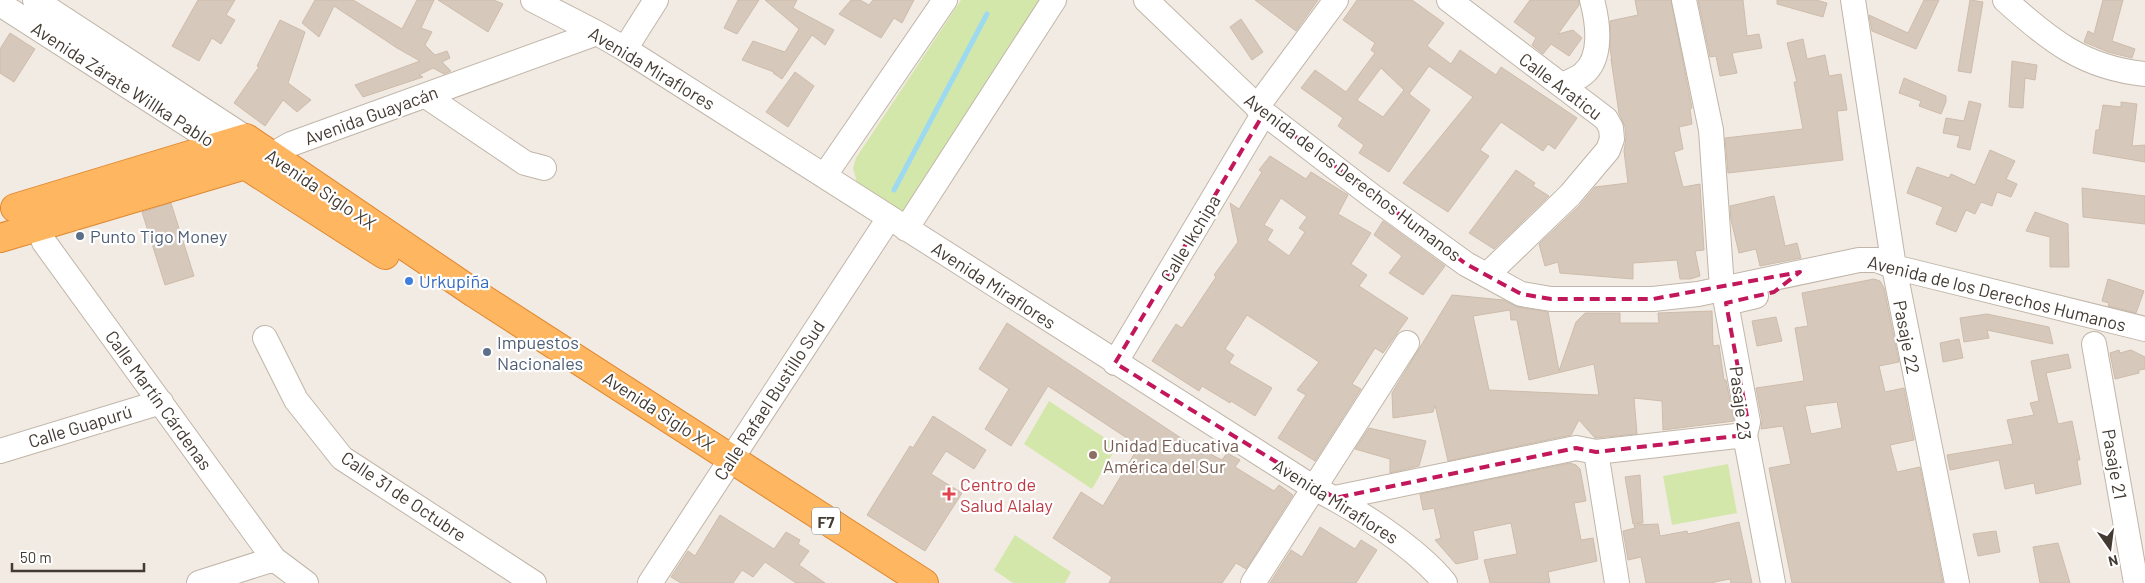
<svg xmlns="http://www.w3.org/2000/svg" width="2145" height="583" viewBox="0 0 2145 583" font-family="Barlow,sans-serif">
<rect width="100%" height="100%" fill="#f2ebe3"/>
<!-- green -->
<path fill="#d4e7aa" d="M961,0H1046L906,218L857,183L853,168L856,158Z
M1049,401L1117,446L1092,489L1024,444Z
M1728,464L1737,513L1672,525L1663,476Z
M1015,535L1071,572L1065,583H1013L994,570Z"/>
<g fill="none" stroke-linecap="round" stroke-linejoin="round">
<!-- stream -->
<path stroke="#9dd9f1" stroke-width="5" d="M894,190L987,14"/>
</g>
<!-- building -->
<path fill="#d6c8bb" stroke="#cebcab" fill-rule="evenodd" d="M198,0H235L226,15L235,20L221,44L212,38L199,61L172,46Z
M315,0H353L402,29L417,0H434L421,28L432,32L425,45L435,55L447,51L450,58L442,62L451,71L444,74L433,68L419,75L423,77L363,97L355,85L420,61L397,48L334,6L319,37L302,23Z
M438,0H494L503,4L488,32Z
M738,0H759L737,34L724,28Z
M765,0H797L793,8L834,30L825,45L812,35L782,79L773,73L774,72L742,60L753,41L785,52L799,29Z
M851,0H860L869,5L873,0H914L902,23L894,18L881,38L839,14Z
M1255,0H1318L1296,31Z
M1357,0H1412L1444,23L1427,46L1451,64L1460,50L1496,75L1501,67L1577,118L1555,149L1548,144L1543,151L1501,122L1480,150L1489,156L1448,212L1403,183L1473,97L1429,66L1409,94L1430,110L1389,172L1359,153L1364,145L1338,126L1343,118L1301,88L1315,70L1346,92L1375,53L1371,50L1375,43L1343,20ZM1381,68L1404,90L1383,117L1357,100Z
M1530,0H1579V5L1558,34L1573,30L1582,38L1569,56L1551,44L1543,54L1532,45L1536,38L1514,22Z
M1635,0H1671L1692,108L1690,109L1692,124L1679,127L1683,149L1674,152L1683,187L1700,184L1704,250L1695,251L1700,276L1690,279H1680L1677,260L1633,263V279L1560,273L1558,262L1545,266L1539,244L1580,205L1595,187L1628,183L1624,151L1626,138L1625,127L1619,113L1611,59L1612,61L1610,49V21L1638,15Z
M1698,0H1743L1747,36L1759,34L1762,48L1732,53L1737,73L1720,76L1716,56L1710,57Z
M1777,0H1816L1827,3L1823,17L1777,4Z
M1924,0H1939L1916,49L1872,31L1869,15L1908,33Z
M1970,0L1983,2L1971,73L1958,71Z
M2103,0H2123L2112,41L2135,49L2132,58L2108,52L2084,42L2088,31L2094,34Z
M1241,19L1263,52L1252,60L1230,27Z
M280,20L305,32L288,83L311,100L297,112L283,100L265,126L234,103L259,67L257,66Z
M10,33L35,49L14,82L0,73V49Z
M1803,39L1807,59L1825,55L1829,76L1841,74L1847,110L1837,111L1843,160L1728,173L1725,138L1803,129L1794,82H1797L1787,43Z
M2012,61L2037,65L2035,80L2025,78L2023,108L2009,107Z
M795,72L814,86L788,127L766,112Z
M1904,78L1946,96V102L1941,114L1919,106L1921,101L1899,93Z
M1969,101L1981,104L1970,150L1957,147L1960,136L1943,133L1946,118L1964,121Z
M2121,102L2137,104L2132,146L2145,145V162L2093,153L2096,130H2099L2103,105L2121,107Z
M1990,150L2015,161L2006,179L2017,184L2011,197L1997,192L1992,206L1981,202L1975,214L1966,210L1956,232L1936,224L1943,207L1907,193L1917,167L1949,178L1951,174L1975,185Z
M1270,156L1306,179L1311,172L1348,195L1338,214L1371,233L1351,264L1367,275L1359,286L1408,318L1383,353L1375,348L1352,384L1361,389L1315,461L1278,438L1306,395L1297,390L1319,362L1247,315L1225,349L1234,355L1229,363L1272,388L1255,416L1231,401L1230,403L1202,386L1199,391L1152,361L1176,324L1182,328L1216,277L1214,275L1238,242L1230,203L1239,209L1262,172L1259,170ZM1281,198L1307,217L1299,228L1305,232L1289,256L1267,240L1273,230L1264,225Z
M1516,170L1535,183L1533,186L1549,196L1494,249L1469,233Z
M2082,188L2145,196V224L2083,217Z
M1774,196L1785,246L1797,243L1801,258L1760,266L1756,249L1739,253L1731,220L1730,206Z
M171,203L194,276L165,285L142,212Z
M2035,212L2068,224L2069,267H2050V237L2026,231Z
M1383,221L1445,266L1423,295L1389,273L1402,256L1374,235Z
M1874,279L1880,281L1884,288L1899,362L1879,366L1885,392L1904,388L1914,440L1890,445L1897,472L1920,467L1943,583H1792L1769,468L1791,464L1783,426L1761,429L1762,420L1756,388L1804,381L1795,328L1808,326L1802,293ZM1837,402L1842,428L1811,434L1805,406Z
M2108,279L2144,291L2136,313L2108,306L2109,303L2102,301Z
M1452,295L1503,300L1518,307L1548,312L1559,371L1576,322L1585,313H1620V323H1659L1658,313L1712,311L1713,346L1719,345L1724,380H1726L1734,421L1663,430L1662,401L1634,398L1637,434L1595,438L1579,420L1571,435L1448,461L1435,405L1433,412L1393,418L1392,393ZM1510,310L1511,320H1517L1529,380L1594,364L1599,395L1489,390L1473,316Z
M1987,314L2049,327L2053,344L1987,330L1989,338L1964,342L1960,318Z
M1776,317L1782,341L1757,346L1752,321Z
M1007,323L1187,442L1222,460L1227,453L1240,460L1235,467L1274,491L1279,485L1293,495L1246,569L1236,563L1222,583H1109L1112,577L1053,538L1081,492L1103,506L1139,446L1048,386L1011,446L985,429L1009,389L979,369Z
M1959,339L1963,358L1943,362L1940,343Z
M2119,350L2120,353L2131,350L2145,357V369L2139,370V373L2115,379L2110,353Z
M2068,354L2071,368L2046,373L2058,424L2072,421L2080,460H2077L2081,484L2036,494L2034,483L2005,489L1999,460L1950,470L1947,455L2013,444L2007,420L2034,415L2030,403L2039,401L2031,361Z
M933,416L986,450L974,469L946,451L931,474L962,493L925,551L867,515L910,446L913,448Z
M1369,428L1426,441L1419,466L1390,473V459L1355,449Z
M1570,463L1576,465L1580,469L1586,501L1574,503L1581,540L1593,538L1597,561L1548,572L1550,583H1490L1484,560L1517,554L1511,523L1473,531L1478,559L1456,564L1435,540L1441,538L1434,508L1423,510L1420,494Z
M1640,475L1643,523L1633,524L1625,477Z
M720,515L774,549L786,532L800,540L798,544L809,551L799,565L825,583H796L765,562L753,577L742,570L733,583H681L671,577L688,551L695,556Z
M1739,522L1752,583H1731L1730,579L1710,583H1646L1641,557L1628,560L1623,531L1635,528L1634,525L1658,524L1660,536L1687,531L1688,534Z
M1320,527L1355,549L1361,540L1377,550L1356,583H1270L1291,550L1302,557Z
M1996,531L2000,552L1978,556L1973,534Z
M2058,543L2070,583H2040L2033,547Z"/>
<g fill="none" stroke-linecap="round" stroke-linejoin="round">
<!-- minor casing -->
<g stroke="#c0b5a8" stroke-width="26">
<path id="minor" d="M35,0L246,138
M533,0L597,33L625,49C856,194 1084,343 1314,488C1356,509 1416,547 1445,583
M1146,0L1264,113L1372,196L1466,264L1521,294L1551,299H1653L1698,294L1859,260H1877L1894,267L2145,329
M1449,0L1606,119L1611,128L1612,139L1608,150L1570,195L1487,275
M1684,0L1711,130L1722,288
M1853,0L1894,267L1957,583
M2005,0C2049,40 2084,68 2145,74
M0,4L221,146L245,165L270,156L291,144L597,33
M625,49L656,0
M1562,85C1569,82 1577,79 1583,74C1603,58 1598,22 1592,0
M426,96L525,163L544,168
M1257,107L1336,0
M825,175L945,0
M33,210L44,242L274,559L306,583
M906,229L1054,0
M1756,296L1726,303L1748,422L1745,435L1773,583
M265,338L296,400L342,458L534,583
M2094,344L2136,583
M1115,363L1264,113
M0,451L161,402
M1596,452L1617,583
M1335,498L1576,448L1596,452L1745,435
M199,583L274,559
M650,583L889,218
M1253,583L1407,343"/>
</g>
<!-- highway casing -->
<g stroke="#df8830" stroke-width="30">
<path id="highway" d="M15,208L246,138L474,293L924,583
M0,238L245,165L385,255"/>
</g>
<!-- minor -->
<use href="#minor" stroke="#fff" stroke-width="24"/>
<!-- highway -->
<use href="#highway" stroke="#ffb660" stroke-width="28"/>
</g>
<!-- marked area -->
<path fill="none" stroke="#c2185b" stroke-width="4" stroke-dasharray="10 6" stroke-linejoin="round" d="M1264,113L1466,264L1521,294L1551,299H1653L1800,272L1774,292L1726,303L1748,422L1745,435L1596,452L1576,448L1335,498L1115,363Z"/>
<!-- markers -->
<g fill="#5c6f8a" stroke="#fff" stroke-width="2">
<circle cx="80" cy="236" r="5"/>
<circle cx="487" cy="352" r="5"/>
</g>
<circle fill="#3f7fe0" stroke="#fff" stroke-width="2" cx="409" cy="281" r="5"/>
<circle fill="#8d6e63" stroke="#fff" stroke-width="2" cx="1093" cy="455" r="5"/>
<path fill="#e0444e" stroke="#fff" stroke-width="2" d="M946.5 486.5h5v5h5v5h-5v5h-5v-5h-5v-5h5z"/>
<g text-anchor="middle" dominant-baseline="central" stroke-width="4.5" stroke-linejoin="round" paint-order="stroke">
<!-- shield labels -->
<rect fill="#fff" stroke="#7b7670" stroke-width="1" x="812" y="507.5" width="28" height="27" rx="4"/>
<g font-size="16" font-weight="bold" fill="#433b33">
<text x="826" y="521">F7</text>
</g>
<!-- street labels -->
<g font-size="18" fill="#433b33" stroke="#fff">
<text transform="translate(652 68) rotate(31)">Avenida Miraflores</text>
<text transform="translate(123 84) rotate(33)">Avenida Zárate Willka Pablo</text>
<text transform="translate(1561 86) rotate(37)">Calle Araticu</text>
<text transform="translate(371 115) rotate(-20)">Avenida Guayacán</text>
<text transform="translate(1353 177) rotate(37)">Avenida de los Derechos Humanos</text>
<text transform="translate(321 189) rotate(34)">Avenida Siglo XX</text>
<text transform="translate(1190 238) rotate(-59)">Calle Ikchipa</text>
<text transform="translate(994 285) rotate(33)">Avenida Miraflores</text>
<text transform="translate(1997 293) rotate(14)">Avenida de los Derechos Humanos</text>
<text transform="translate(1907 337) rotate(79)">Pasaje 22</text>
<text transform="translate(159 400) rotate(54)">Calle Martín Cárdenas</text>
<text transform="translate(769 400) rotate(-57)">Calle Rafael Bustillo Sud</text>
<text transform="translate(1741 403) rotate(83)">Pasaje 23</text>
<text transform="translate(659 411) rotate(33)">Avenida Siglo XX</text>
<text transform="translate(80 426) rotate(-17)">Calle Guapurú</text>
<text transform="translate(2115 464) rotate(80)">Pasaje 21</text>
<text transform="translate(404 496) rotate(34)">Calle 31 de Octubre</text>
<text transform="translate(1336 501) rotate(32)">Avenida Miraflores</text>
</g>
<!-- service labels -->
<g font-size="18" fill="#4e5e75" stroke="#fff" text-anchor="start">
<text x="90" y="236">Punto Tigo Money</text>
<text x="497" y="342">Impuestos<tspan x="497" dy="21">Nacionales</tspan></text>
</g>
<!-- shop labels -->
<g font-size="18" fill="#366cbe" stroke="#fff" text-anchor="start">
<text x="419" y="281">Urkupiña</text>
</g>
<!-- education labels -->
<g font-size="18" fill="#785e54" stroke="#fff" text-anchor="start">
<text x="1103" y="445">Unidad Educativa<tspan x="1103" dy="21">América del Sur</tspan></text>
</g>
<!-- health labels -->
<g font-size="18" fill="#be3a42" stroke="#fff" text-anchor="start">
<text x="960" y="484">Centro de<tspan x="960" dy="21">Salud Alalay</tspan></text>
</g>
</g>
<!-- north arrow -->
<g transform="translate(2110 548) rotate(166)" stroke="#ffffff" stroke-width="4" paint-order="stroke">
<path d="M0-4L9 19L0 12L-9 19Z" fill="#433b33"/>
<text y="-8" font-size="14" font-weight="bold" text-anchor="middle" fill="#433b33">N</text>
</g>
<!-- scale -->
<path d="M12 563v8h132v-8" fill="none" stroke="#433b33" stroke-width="2.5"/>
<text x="20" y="563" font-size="15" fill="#433b33" stroke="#ffffff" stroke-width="4" paint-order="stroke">50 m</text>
</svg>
